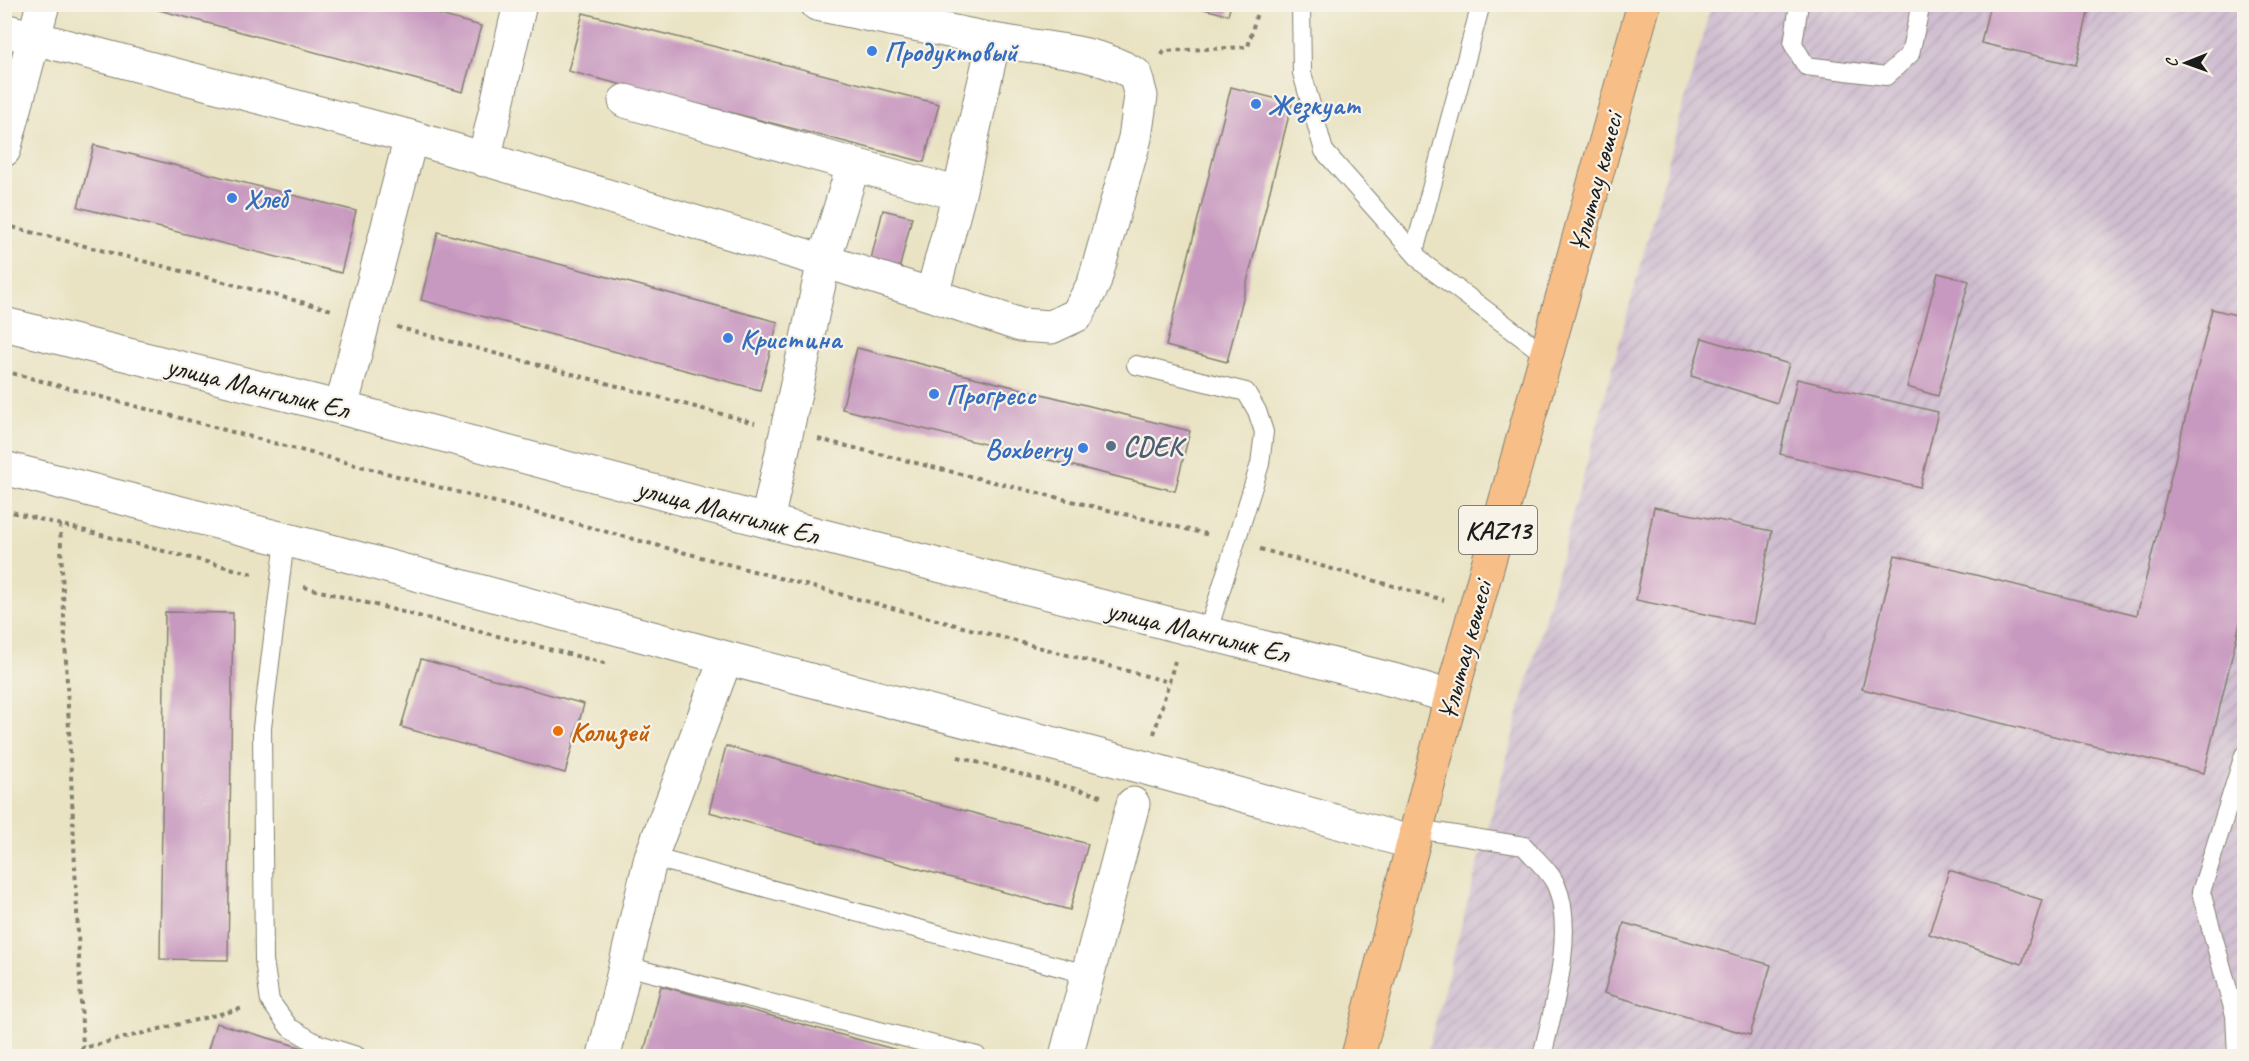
<svg xmlns="http://www.w3.org/2000/svg" width="2249" height="1061" viewBox="0 0 2249 1061" font-family="Caveat,sans-serif">
<defs>
<pattern id="industrial-furrows" width="10" height="10" patternUnits="userSpaceOnUse" patternTransform="scale(1.5)"><rect width="10" height="10" fill="#cfbdd0"/><path d="M-1 1l2-2M0 10L10 0M9 11l2-2" fill="none" stroke="#b1a2b2"/></pattern>
</defs>
<rect width="100%" height="100%" fill="#f7f3e8"/>
<filter id="ink" filterUnits="userSpaceOnUse"><feTurbulence type="fractalNoise" baseFrequency=".0167" numOctaves="2"/><feDisplacementMap in="SourceGraphic" scale="12" xChannelSelector="R" yChannelSelector="G"/><feConvolveMatrix kernelMatrix="1 2 1 2 8 2 1 2 1" color-interpolation-filters="sRGB"/></filter>
<filter id="wash" filterUnits="userSpaceOnUse"><feTurbulence type="fractalNoise" baseFrequency=".008" numOctaves="4" result="noise"/><feDisplacementMap in="SourceGraphic" scale="24" xChannelSelector="R" yChannelSelector="G"/><feGaussianBlur stdDeviation="1.35" result="paint"/><feColorMatrix in="noise" values="0 0 0 0 0 0 0 0 0 0 0 0 0 0 0 0 0 1.4 0 .05"/><feComposite in="paint" operator="in"/></filter>
<g filter="url(#wash)">
<rect width="100%" height="100%" fill="#e9e3c3"/>
<!-- industrial -->
<path fill="url(#industrial-furrows)" d="M1711,5H2244V1056H1426Z"/>
<g id="blocks">
<!-- building -->
<path fill="#c899c0" d="M137,4H400L481,26L463,92Z
M1990,4H2090L2076,65L1981,43Z
M1188,5H1231L1228,15Z
M583,13L939,104L924,162L568,71Z
M1231,87L1292,103L1227,362L1166,346Z
M94,145L356,211L341,273L78,207Z
M883,210L912,217L899,270L870,263Z
M438,232L778,322L760,390L421,300Z
M1938,273L1969,281L1938,396L1907,387Z
M2212,309L2244,317V606L2204,773L1862,689L1895,555L2137,615Z
M1702,338L1789,364L1777,403L1691,376Z
M857,348L1190,431L1175,491L842,409Z
M1797,379L1938,412L1920,487L1780,454Z
M1654,507L1772,531L1753,624L1636,600Z
M165,612L233,613L228,960L160,959Z
M421,659L584,704L565,773L401,727Z
M726,746L1088,844L1070,910L709,812Z
M1949,870L2042,900L2022,964L1929,934Z
M1624,923L1771,965L1750,1035L1604,993Z
M661,986L919,1056H661L644,1052Z
M216,1023L331,1056H206Z"/>
</g>
</g>
<g filter="url(#ink)">
<use href="#blocks" fill-opacity="0" stroke="#828070" stroke-width="1.5"/>
<g fill="none" stroke-linecap="round" stroke-linejoin="round">
<!-- lane casing -->
<g stroke="#828070" stroke-width="20">
<path id="lane" d="M1301,4L1302,73L1324,151L1424,264L1547,356
M1799,4L1793,44L1806,66L1886,76L1910,54L1921,4
M1414,252L1481,4
M1136,365L1246,392L1257,411L1264,432L1260,464L1207,634
M285,540L262,728L264,960L270,1001L289,1027L316,1043L357,1056
M1417,829L1524,846C1534,858 1550,871 1556,885C1576,930 1553,1010 1542,1056
M651,857L1086,974
M626,966L977,1056
M2237,1056L2235,1015L2201,892L2244,755"/>
</g>
<!-- street casing -->
<g stroke="#828070" stroke-width="35">
<path id="street" d="M4,30L411,137L341,408
M625,101L959,194
M411,137L824,261L932,295L1020,325L1051,327L1077,315L1094,283L1135,138L1141,96L1135,74C1093,49 1041,49 993,40C934,28 876,16 817,4
M4,150L43,4
M484,160L520,4
M932,295L959,194L994,40
M4,324L341,408L819,535L1401,682L1451,697
M4,468L327,550L726,658L1146,768L1413,843
M767,521L824,261L853,166
M604,1056L651,857L726,658
M1066,1056L1133,804"/>
</g>
<!-- primary casing -->
<g stroke="#828070" stroke-width="35">
<path id="primary" d="M1358,1056L1451,697L1644,4"/>
</g>
<!-- path -->
<path stroke="#828070" stroke-width="4" stroke-dasharray="4.5 4.5" stroke-linecap="butt" d="M1162,55L1164,51L1248,47L1259,4
M4,225L332,310
M397,327L755,423
M4,371L1169,682
M818,439L1210,535
M4,510L253,574
M60,524L83,1048
M1260,549L1444,600
M304,587L608,664
M1154,734L1175,661
M958,757L1101,796
M73,1056L83,1048L244,1008"/>
<!-- lane -->
<use href="#lane" stroke="#fff" stroke-width="18"/>
<!-- street -->
<use href="#street" stroke="#fff" stroke-width="33"/>
<!-- primary -->
<use href="#primary" stroke="#f7be87" stroke-width="33"/>
</g>
</g>
<!-- markers -->
<g fill="#3f7fe0" stroke="#f7f3e8" stroke-width="2">
<circle cx="872" cy="51" r="6"/>
<circle cx="1256" cy="104" r="6"/>
<circle cx="232" cy="198" r="6"/>
<circle cx="728" cy="338" r="6"/>
<circle cx="934" cy="394" r="6"/>
<circle cx="1083" cy="448" r="6"/>
</g>
<circle fill="#5c6f8a" stroke="#f7f3e8" stroke-width="2" cx="1111" cy="446" r="6"/>
<circle fill="#e8710a" stroke="#f7f3e8" stroke-width="2" cx="558" cy="731" r="6"/>
<g text-anchor="middle" dominant-baseline="central" stroke-width="4.5" stroke-linejoin="round" paint-order="stroke">
<!-- shield labels -->
<rect fill="#f7f3e8" stroke="#5e5c59" stroke-width="1.5" x="1459" y="506" width="78" height="48" rx="4.5"/>
<g font-size="27" font-weight="bold" fill="#1c1c1c">
<text x="1498" y="530">KAZ13</text>
</g>
<!-- shop labels -->
<g font-size="28" font-weight="bold" fill="#366cbe" stroke="#f7f3e8" text-anchor="start">
<text x="884" y="51">Продуктовый</text>
<text x="1268" y="104">Жезкуат</text>
<text x="244" y="198">Хлеб</text>
<text x="740" y="338">Кристина</text>
<text x="946" y="394">Прогресс</text>
<text x="1071" y="448" text-anchor="end">Boxberry</text>
</g>
<!-- street labels -->
<g font-size="28" fill="#1c1c1c" stroke="#f7f3e8">
<text transform="translate(1595 183) rotate(-75)">Ұлытау көшесі</text>
<text transform="translate(258 387) rotate(14)">улица Мангилик Ел</text>
<text transform="translate(728 511) rotate(15)">улица Мангилик Ел</text>
<text transform="translate(1198 631) rotate(14)">улица Мангилик Ел</text>
<text transform="translate(1464 651) rotate(-75)">Ұлытау көшесі</text>
</g>
<!-- service labels -->
<g font-size="28" font-weight="bold" fill="#4e5e75" stroke="#f7f3e8" text-anchor="start">
<text x="1123" y="446">CDEK</text>
</g>
<!-- food labels -->
<g font-size="28" font-weight="bold" fill="#c56008" stroke="#f7f3e8" text-anchor="start">
<text x="570" y="731">Колизей</text>
</g>
</g>
<!-- margin -->
<rect width="2249" height="1061" fill="none" stroke="#f7f3e8" stroke-width="24"/>
<!-- north arrow -->
<g transform="translate(2186 63) rotate(269)" stroke="#f7f3e8" stroke-width="4.5" paint-order="stroke">
<path d="M0-4.5L10 22L0 15L-10 22Z" fill="#1c1c1c"/>
<text y="-9" font-size="16" font-weight="bold" text-anchor="middle" fill="#1c1c1c">С</text>
</g>
</svg>
